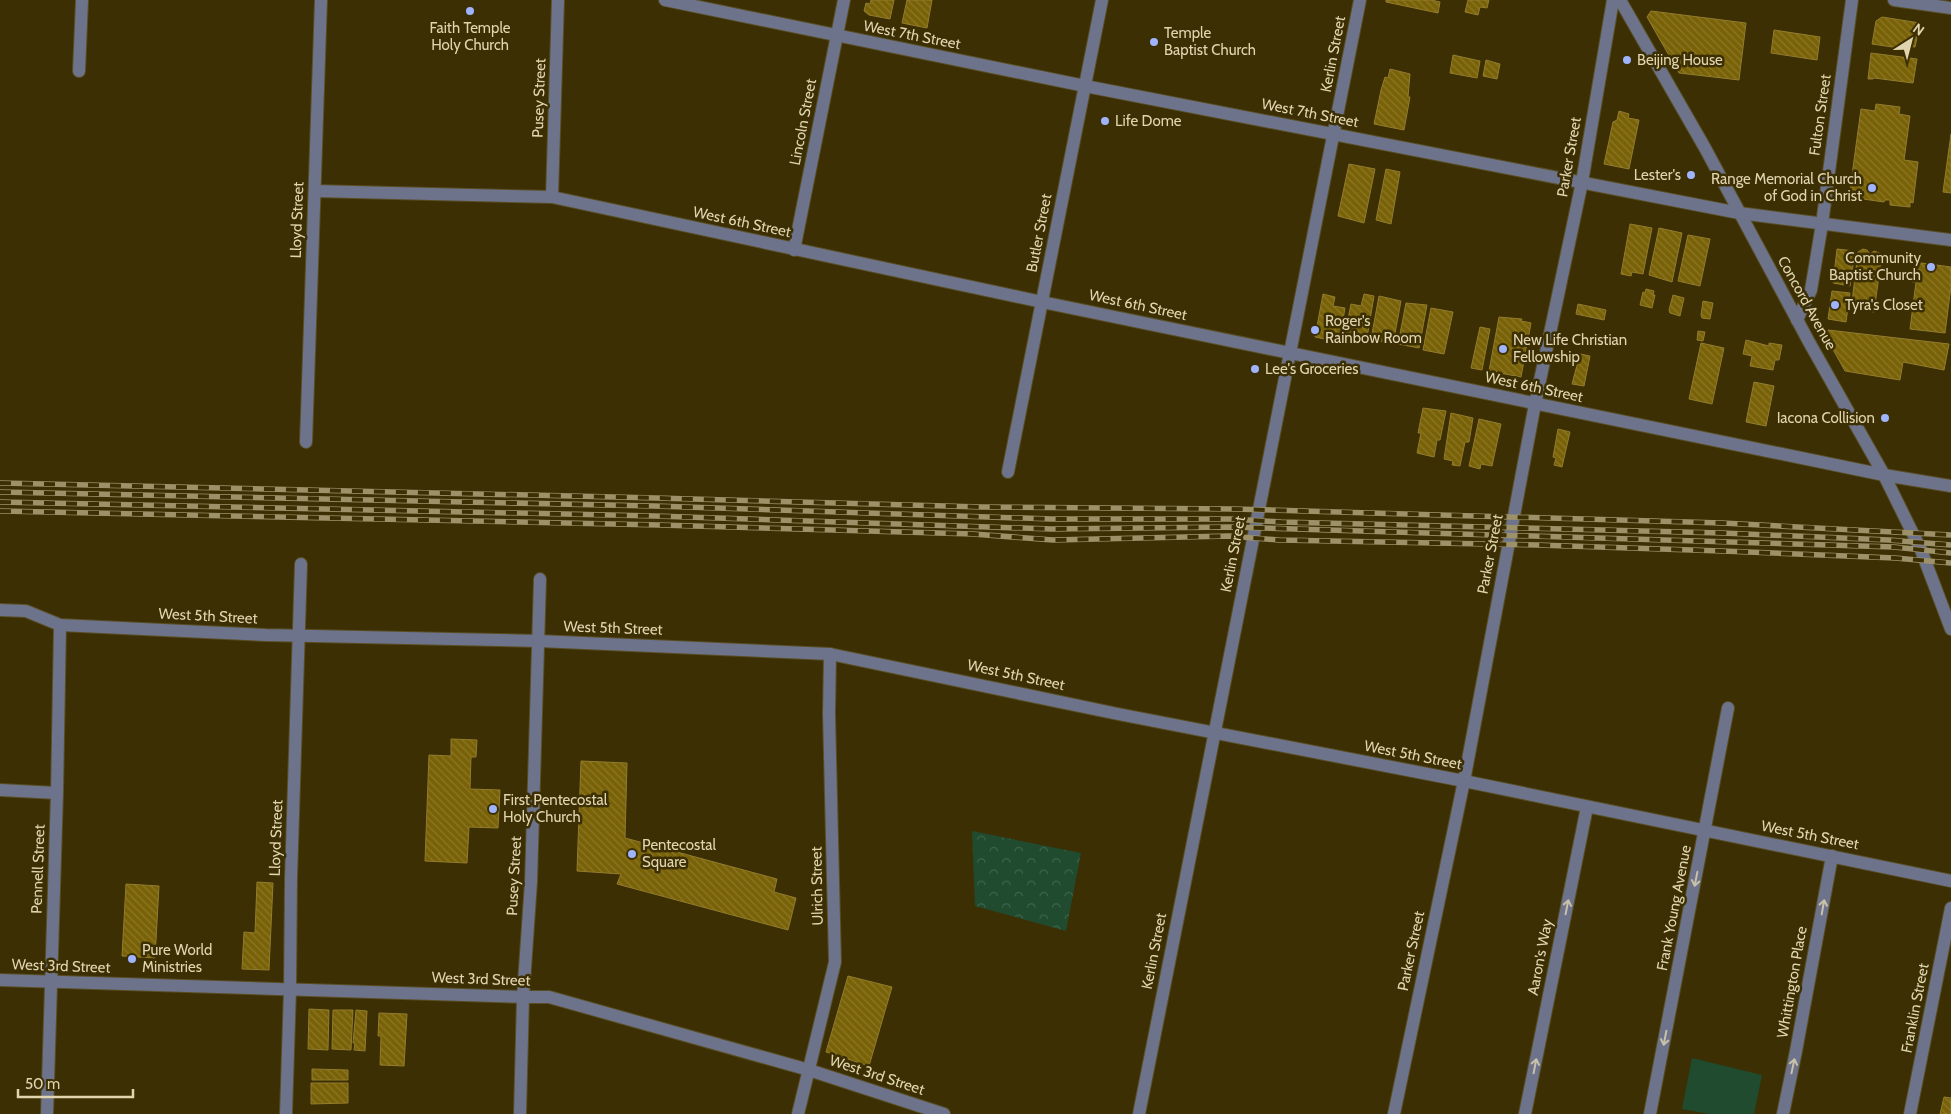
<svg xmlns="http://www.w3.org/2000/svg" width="1951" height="1114" font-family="Cabin,sans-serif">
  <defs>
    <pattern id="park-crowns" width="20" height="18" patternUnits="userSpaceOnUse" patternTransform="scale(1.25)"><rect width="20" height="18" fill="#204b2f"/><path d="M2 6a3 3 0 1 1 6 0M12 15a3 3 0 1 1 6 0" fill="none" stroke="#40644b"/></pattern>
    <pattern id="building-back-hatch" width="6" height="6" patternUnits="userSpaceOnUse" patternTransform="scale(1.25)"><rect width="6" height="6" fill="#786106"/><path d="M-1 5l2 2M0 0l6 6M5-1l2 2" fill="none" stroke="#8b7728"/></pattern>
  </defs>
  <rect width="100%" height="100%" fill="#3b2f03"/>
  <polygon fill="url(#park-crowns)" points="972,831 1081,853 1066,931 975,906"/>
  <polygon fill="#204b2f" points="1692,1058 1762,1075 1754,1114 1709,1114 1682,1109"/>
  <g fill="url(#building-back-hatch)" stroke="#937c2d">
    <polygon points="871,0 894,0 890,19 869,15 864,11 866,3 870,4"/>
    <polygon points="907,0 932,0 927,28 902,23"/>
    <polygon points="1386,0 1431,0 1440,2 1438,13 1386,2"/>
    <polygon points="1468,0 1489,0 1487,8 1480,7 1478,15 1465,12"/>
    <polygon points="1651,11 1746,23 1739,80 1679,73 1647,17"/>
    <polygon points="1882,17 1920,23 1915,47 1907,46 1906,49 1872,44 1876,21"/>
    <polygon points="1774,30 1820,37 1817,60 1771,53"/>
    <polygon points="1871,53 1917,59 1913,83 1874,78 1873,79 1868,79"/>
    <polygon points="1453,55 1480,61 1477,78 1450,73"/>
    <polygon points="1486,60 1500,64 1497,79 1483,76"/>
    <polygon points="1390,69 1410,74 1408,97 1410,97 1404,130 1374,124 1381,90 1385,77 1388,78"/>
    <polygon points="1876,104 1900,107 1899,114 1910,116 1904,160 1918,162 1913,203 1910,202 1910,207 1890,205 1890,200 1885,200 1884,202 1849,197 1861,109 1875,111"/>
    <polygon points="1619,111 1629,114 1628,118 1639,120 1629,169 1604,164 1613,122 1617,120"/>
    <polygon points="1951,134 1951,193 1943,192"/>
    <polygon points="1349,164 1375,169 1364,223 1338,216"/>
    <polygon points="1386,169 1400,172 1391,224 1376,220"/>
    <polygon points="1630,224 1652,228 1643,274 1632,272 1631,276 1621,274"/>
    <polygon points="1659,228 1682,233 1672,282 1649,275"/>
    <polygon points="1688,235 1710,239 1700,286 1678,281"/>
    <polygon points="1837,249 1855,251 1850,286 1833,283"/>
    <polygon points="1863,249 1867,250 1870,254 1874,251 1882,254 1874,312 1862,310 1863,303 1852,302 1858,252"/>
    <polygon points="1914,262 1951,267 1951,286 1945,333 1910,329 1916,282 1912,282"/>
    <polygon points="1646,289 1654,291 1653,295 1655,295 1652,308 1640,305 1643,292 1645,293"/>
    <polygon points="1832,291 1850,293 1846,322 1828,319"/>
    <polygon points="1323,294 1335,297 1333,306 1345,308 1339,342 1315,337"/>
    <polygon points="1364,294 1374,296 1367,338 1345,334 1351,304 1361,306"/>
    <polygon points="1673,295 1684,298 1680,316 1670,313 1669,310"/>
    <polygon points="1379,296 1401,301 1393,344 1371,339"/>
    <polygon points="1703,301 1713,303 1710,319 1702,318 1701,315"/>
    <polygon points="1406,303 1427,305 1419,348 1398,344"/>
    <polygon points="1578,304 1606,310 1604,320 1576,314"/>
    <polygon points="1431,308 1453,312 1444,354 1423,350"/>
    <polygon points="1499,317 1522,319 1521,321 1531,323 1521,377 1489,371"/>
    <polygon points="1480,327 1490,329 1482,370 1471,368"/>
    <polygon points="1828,330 1949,344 1944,370 1903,362 1900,380 1845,371 1826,337"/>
    <polygon points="1698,331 1705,332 1703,341 1697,340"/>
    <polygon points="1746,340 1769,346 1769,343 1782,345 1779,360 1775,360 1773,370 1750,366 1752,356 1743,354"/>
    <polygon points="1701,343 1724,348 1712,404 1689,399"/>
    <polygon points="1580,354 1590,356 1584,386 1572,384"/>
    <polygon points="1754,382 1774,386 1766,426 1746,422"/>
    <polygon points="1423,408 1446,411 1440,440 1437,440 1434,457 1417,453 1421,433 1418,433"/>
    <polygon points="1451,413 1473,418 1469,442 1465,442 1460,466 1452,465 1453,461 1444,459"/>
    <polygon points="1479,419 1501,424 1492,466 1481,464 1480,469 1469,466"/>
    <polygon points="1558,429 1570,432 1562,467 1554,465 1556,458 1553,457"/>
    <polygon points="451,739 477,740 476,757 471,757 470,789 500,790 498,828 469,827 467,863 425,861 429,755 451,756"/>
    <polygon points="581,761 627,763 625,838 777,879 774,892 796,898 788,930 617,884 621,874 577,871"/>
    <polygon points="257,882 273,883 269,970 242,969 244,932 255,933"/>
    <polygon points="126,884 159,886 155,958 122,956"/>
    <polygon points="848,976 892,987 869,1066 826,1052"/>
    <polygon points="309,1009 329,1010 328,1050 308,1049"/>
    <polygon points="333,1010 353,1010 351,1050 332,1049"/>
    <polygon points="356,1010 367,1011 365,1051 354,1050 355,1043 353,1043"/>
    <polygon points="379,1013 407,1014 404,1066 380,1065 381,1036 378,1036"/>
    <polygon points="312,1069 348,1070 348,1080 312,1080"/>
    <polygon points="311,1083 348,1083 348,1103 311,1104"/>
    <polygon points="1944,1097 1951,1098 1951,1114 1940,1114"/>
  </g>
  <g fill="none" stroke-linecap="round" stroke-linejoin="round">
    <g stroke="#594d22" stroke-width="14">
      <g id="minor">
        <polyline points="665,0 1085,86 1739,213 1951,240"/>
        <polyline points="1620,0 1705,148 1809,342 1884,475 1921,550 1951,629"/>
        <polyline points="1894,0 1951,8"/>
        <polyline points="79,71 82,0"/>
        <polyline points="315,191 552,197 1042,302 1884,475 1951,486"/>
        <polyline points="552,197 558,0"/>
        <polyline points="794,250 844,0"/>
        <polyline points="1797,320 1811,290 1822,224 1852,0"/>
        <polyline points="306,442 321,0"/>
        <polyline points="1008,472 1102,0"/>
        <polyline points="0,610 26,611 60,625 266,635 539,641 830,654 1118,714 1464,781 1951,881"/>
        <polyline points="0,790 57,793"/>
        <polyline points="0,980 523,997 549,997 809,1070 944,1114"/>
        <polyline points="47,1114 57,793 60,625"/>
        <polyline points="286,1114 290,989 291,878 301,564"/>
        <polyline points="520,1114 523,997 531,882 540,579"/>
        <polyline points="798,1114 835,962 829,714 830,654"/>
        <polyline points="1139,1114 1360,0"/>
        <polyline points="1394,1114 1464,781 1535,404 1582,182 1613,0"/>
        <polyline points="1525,1114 1587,807"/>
        <polyline points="1650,1114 1728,708"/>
        <polyline points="1783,1114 1796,1051 1832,856"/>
        <polyline points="1910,1114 1951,908"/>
      </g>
    </g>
    <use href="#minor" stroke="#6c738b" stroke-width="12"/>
    <g stroke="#9d9169" stroke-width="5.5">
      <g id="rail">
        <polyline points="0,483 656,498 982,507 1233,509 1722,523 1951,535"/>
        <polyline points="0,492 654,506 1051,519 1231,519 1281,522 1722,533 1889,540 1951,545"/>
        <polyline points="0,502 655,516 1051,529 1231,527 1894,547 1951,553"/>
        <polyline points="0,511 659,525 973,534 1053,540 1229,536 1279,540 1537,545 1722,551 1895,558 1951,563"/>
      </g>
    </g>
    <use href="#rail" stroke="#3b2f03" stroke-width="4" stroke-dasharray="11" stroke-linecap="butt"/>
  </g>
  <defs><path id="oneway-shaft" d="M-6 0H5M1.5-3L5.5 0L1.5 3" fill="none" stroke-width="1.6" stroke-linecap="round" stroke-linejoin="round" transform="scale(1.25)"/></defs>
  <g stroke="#cac1a9">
    <use href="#oneway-shaft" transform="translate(1696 879) rotate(101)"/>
    <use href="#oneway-shaft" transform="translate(1567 907) rotate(-79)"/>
    <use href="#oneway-shaft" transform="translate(1823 907) rotate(-80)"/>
    <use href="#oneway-shaft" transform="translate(1665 1038) rotate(101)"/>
    <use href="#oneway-shaft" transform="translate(1535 1066) rotate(-79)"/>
    <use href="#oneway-shaft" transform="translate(1793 1066) rotate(-78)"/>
  </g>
  <g fill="#a0b3fd" stroke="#3b2f03" stroke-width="2">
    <circle cx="470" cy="11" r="5"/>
    <circle cx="1154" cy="42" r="5"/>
    <circle cx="1627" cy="60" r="5"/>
    <circle cx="1105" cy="121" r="5"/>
    <circle cx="1691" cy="175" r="5"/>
    <circle cx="1872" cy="188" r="5"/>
    <circle cx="1931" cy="267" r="5"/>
    <circle cx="1835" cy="305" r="5"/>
    <circle cx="1315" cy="330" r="5"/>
    <circle cx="1503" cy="349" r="5"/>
    <circle cx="1255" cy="369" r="5"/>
    <circle cx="1885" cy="418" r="5"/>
    <circle cx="493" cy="809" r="5"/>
    <circle cx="632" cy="854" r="5"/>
    <circle cx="132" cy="959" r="5"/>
  </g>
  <g text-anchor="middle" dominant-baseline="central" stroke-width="5" stroke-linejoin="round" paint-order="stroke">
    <g font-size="15" fill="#e1d5b0" stroke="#3b2f03" text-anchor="start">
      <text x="470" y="28" text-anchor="middle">Faith Temple<tspan x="470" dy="17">Holy Church</tspan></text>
      <text x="1164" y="33">Temple<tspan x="1164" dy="17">Baptist Church</tspan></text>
      <text x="1637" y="60">Beijing House</text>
      <text x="1115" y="121">Life Dome</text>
      <text x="1681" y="175" text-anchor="end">Lester's</text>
      <text x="1862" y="179" text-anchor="end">Range Memorial Church<tspan x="1862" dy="17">of God in Christ</tspan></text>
      <text x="1921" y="258" text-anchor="end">Community<tspan x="1921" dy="17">Baptist Church</tspan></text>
      <text x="1845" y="305">Tyra's Closet</text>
      <text x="1325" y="321">Roger's<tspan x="1325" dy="17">Rainbow Room</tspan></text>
      <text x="1513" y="340">New Life Christian<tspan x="1513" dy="17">Fellowship</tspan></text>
      <text x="1265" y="369">Lee's Groceries</text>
      <text x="1875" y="418" text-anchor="end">Iacona Collision</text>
      <text x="503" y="800">First Pentecostal<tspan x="503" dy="17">Holy Church</tspan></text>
      <text x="642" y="845">Pentecostal<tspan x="642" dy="17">Square</tspan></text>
      <text x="142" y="950">Pure World<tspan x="142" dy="17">Ministries</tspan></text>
    </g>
    <g font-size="15" fill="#e1d5b0" stroke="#3b2f03">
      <text transform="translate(912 35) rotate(11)">West 7th Street</text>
      <text transform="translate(1333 54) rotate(-79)">Kerlin Street</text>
      <text transform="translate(539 98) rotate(-88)">Pusey Street</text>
      <text transform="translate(1310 113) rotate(11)">West 7th Street</text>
      <text transform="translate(1820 115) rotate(-82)">Fulton Street</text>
      <text transform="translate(803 122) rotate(-79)">Lincoln Street</text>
      <text transform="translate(1569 157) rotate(-80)">Parker Street</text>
      <text transform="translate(297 220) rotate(-88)">Lloyd Street</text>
      <text transform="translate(742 222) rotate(12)">West 6th Street</text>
      <text transform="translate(1039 233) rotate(-79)">Butler Street</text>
      <text transform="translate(1807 303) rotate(61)">Concord Avenue</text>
      <text transform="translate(1138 305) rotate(12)">West 6th Street</text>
      <text transform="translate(1534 387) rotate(12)">West 6th Street</text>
      <text transform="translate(1233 554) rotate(-79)">Kerlin Street</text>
      <text transform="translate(1490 554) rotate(-79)">Parker Street</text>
      <text transform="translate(208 616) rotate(3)">West 5th Street</text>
      <text transform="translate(613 628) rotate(2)">West 5th Street</text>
      <text transform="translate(1016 675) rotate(12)">West 5th Street</text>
      <text transform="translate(1413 755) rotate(11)">West 5th Street</text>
      <text transform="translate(1810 835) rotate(11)">West 5th Street</text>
      <text transform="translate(276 838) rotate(-88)">Lloyd Street</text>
      <text transform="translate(38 869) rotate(-88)">Pennell Street</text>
      <text transform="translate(514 876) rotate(-87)">Pusey Street</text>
      <text transform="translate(817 886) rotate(-91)">Ulrich Street</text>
      <text transform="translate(1674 908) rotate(-79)">Frank Young Avenue</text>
      <text transform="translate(1154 951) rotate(-79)">Kerlin Street</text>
      <text transform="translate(1411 951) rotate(-78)">Parker Street</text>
      <text transform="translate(1540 957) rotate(-79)">Aaron's Way</text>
      <text transform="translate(61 966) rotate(2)">West 3rd Street</text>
      <text transform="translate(481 979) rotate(2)">West 3rd Street</text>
      <text transform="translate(1792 982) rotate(-80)">Whittington Place</text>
      <text transform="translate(1915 1008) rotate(-79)">Franklin Street</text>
      <text transform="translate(877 1075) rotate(18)">West 3rd Street</text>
    </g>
  </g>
  <g transform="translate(1911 40) rotate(36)" stroke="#3b2f03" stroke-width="4" paint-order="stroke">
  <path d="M0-4L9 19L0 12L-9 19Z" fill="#e1d5b0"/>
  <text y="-8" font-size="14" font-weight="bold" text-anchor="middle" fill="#e1d5b0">N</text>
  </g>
  <path d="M18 1089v8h115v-8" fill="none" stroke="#e1d5b0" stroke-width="2.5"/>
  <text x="25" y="1089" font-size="15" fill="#e1d5b0" stroke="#3b2f03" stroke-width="4" paint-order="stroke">50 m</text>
</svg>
